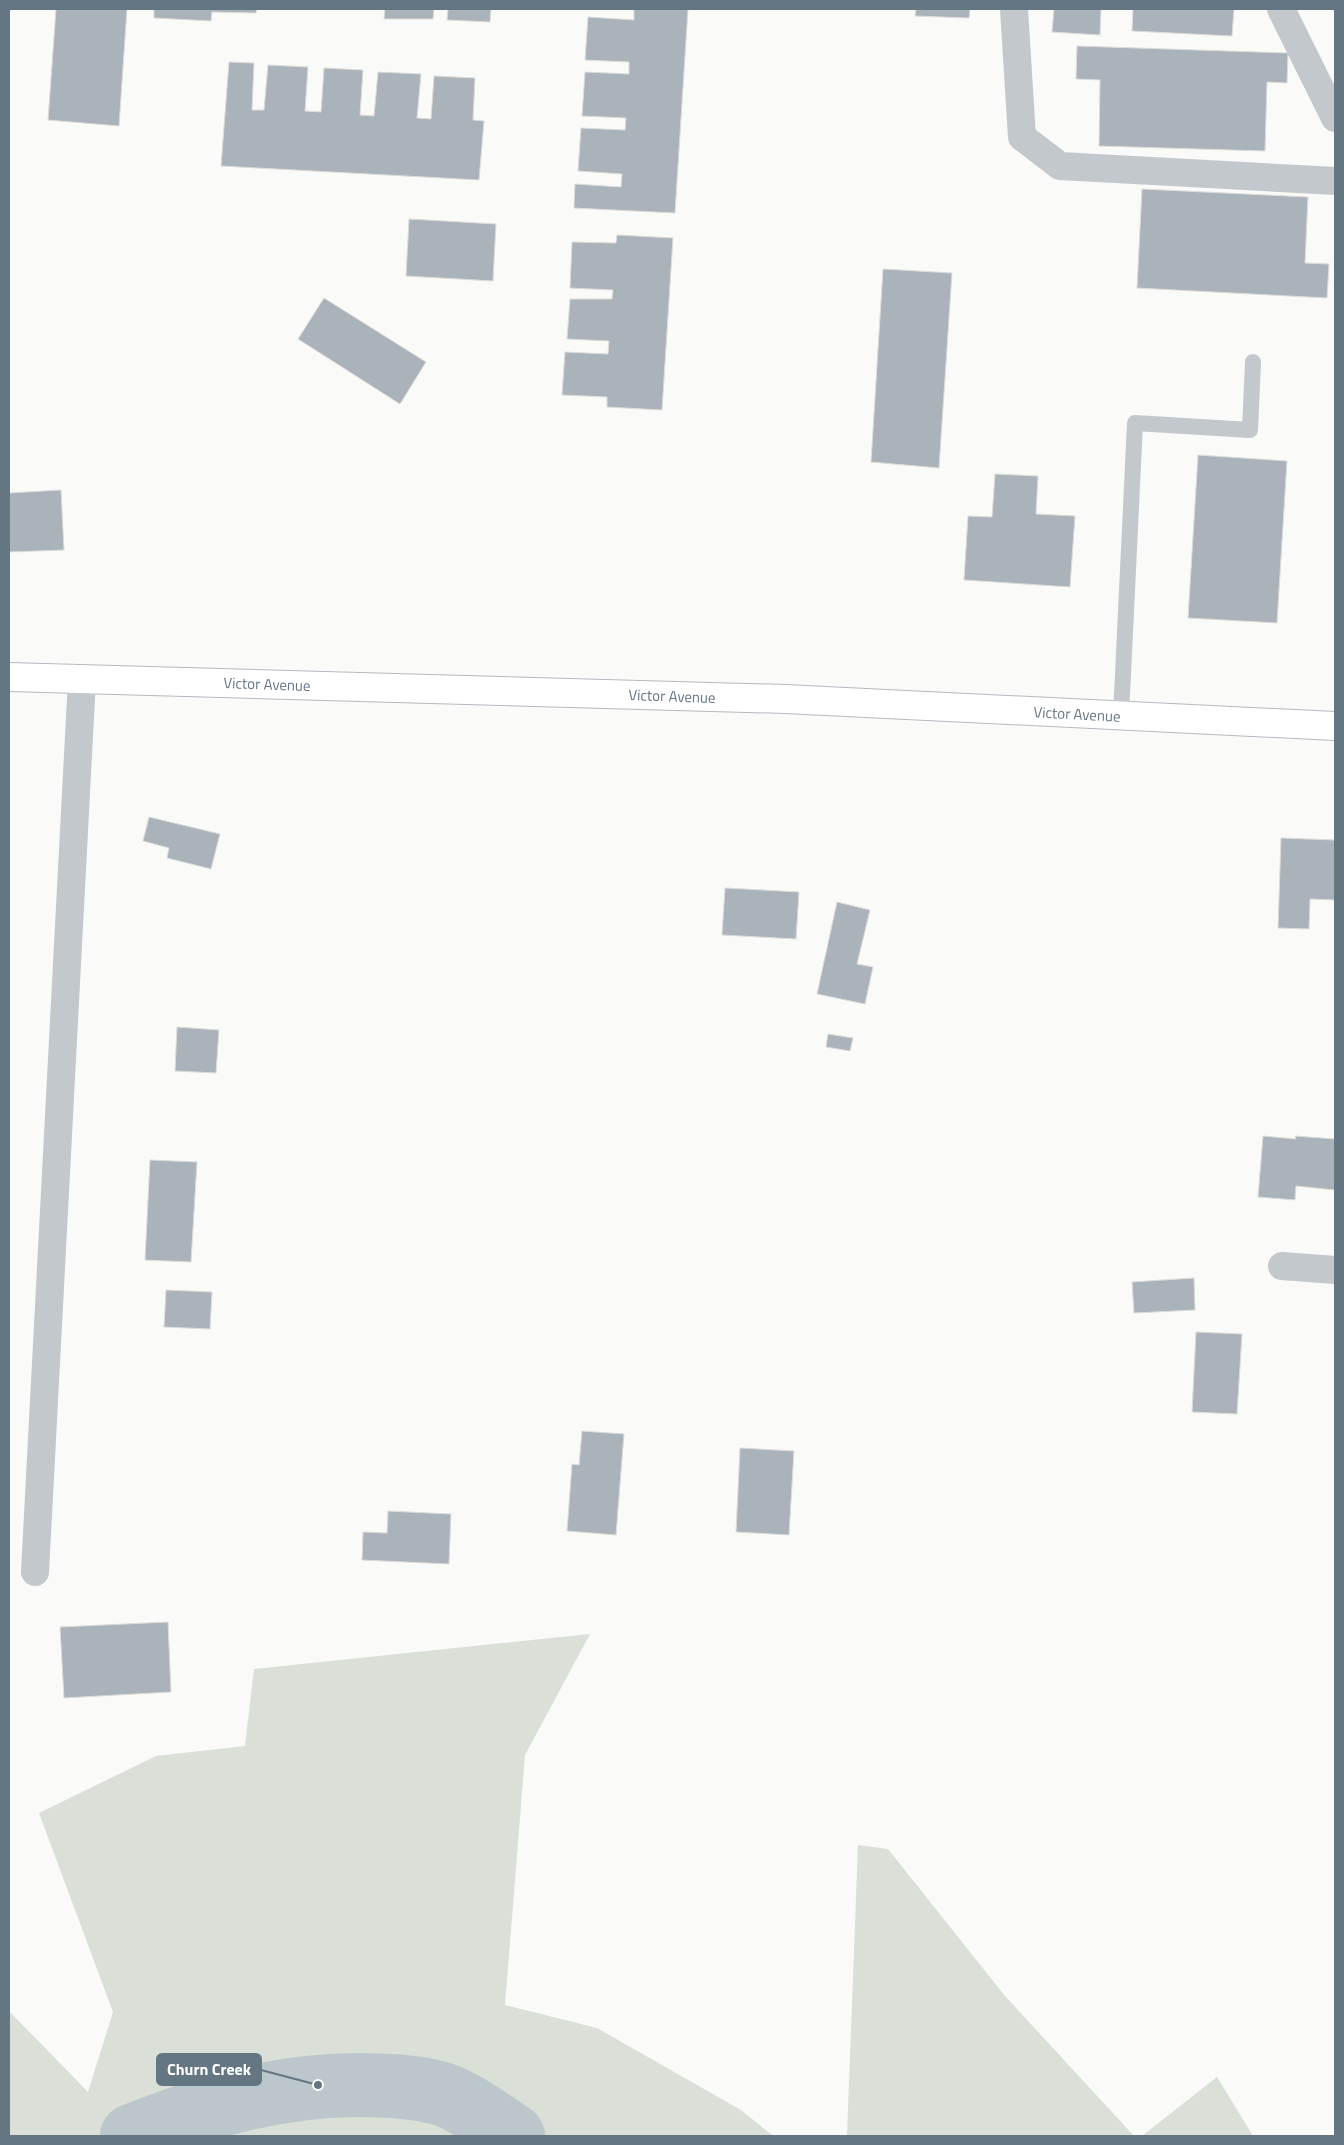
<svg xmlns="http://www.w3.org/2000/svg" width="1344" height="2145" font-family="'Titillium Web',sans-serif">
  <rect width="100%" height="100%" fill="#fafaf8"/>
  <g fill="#dadfd7">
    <polygon points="590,1634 525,1755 505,2005 597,2028 741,2110 773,2136 9,2136 9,2011 88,2092 113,2012 39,1813 156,1756 245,1746 254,1669"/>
    <polygon points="858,1845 888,1849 1005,1996 1134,2136 847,2136"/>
    <polygon points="1217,2077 1253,2136 1142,2136"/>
  </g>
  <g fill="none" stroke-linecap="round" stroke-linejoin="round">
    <path stroke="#bbc7cb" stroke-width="64" d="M 132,2136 C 207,2106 274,2086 355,2085 C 384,2085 414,2086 442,2094 C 462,2100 496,2124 513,2136"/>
  </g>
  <g fill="#aab3b9" stroke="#dcdcda">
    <polygon points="56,9 127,9 119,126 48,120"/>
    <polygon points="154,9 257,9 256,13 212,12 211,21 154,18"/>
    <polygon points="385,9 434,9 433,19 384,19"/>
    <polygon points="448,9 491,9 490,22 447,20"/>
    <polygon points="634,9 688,9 675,213 574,208 575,184 621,187 622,174 578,171 581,128 625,130 626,118 582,116 585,72 629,74 629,62 585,60 588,17 634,20"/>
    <polygon points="916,9 970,9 969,18 915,16"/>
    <polygon points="1054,9 1101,9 1100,35 1052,32"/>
    <polygon points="1133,9 1234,9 1232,36 1132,31"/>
    <polygon points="1077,46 1288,53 1287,83 1267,82 1265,151 1099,146 1100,80 1076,79"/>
    <polygon points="229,62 254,63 252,110 264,110 268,65 308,67 305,111 321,112 324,68 363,70 360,115 374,116 378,72 421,74 417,118 431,119 434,76 475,78 473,120 484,121 479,180 221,166"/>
    <polygon points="1142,189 1308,197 1305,263 1329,264 1327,298 1137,288"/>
    <polygon points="409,219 496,224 493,281 406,276"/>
    <polygon points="617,235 673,238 662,410 607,407 607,397 562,395 565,352 608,354 609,341 567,339 570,299 612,299 613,290 570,288 572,242 616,243"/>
    <polygon points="883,269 952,273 939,468 871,462"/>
    <polygon points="324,298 426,362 400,404 298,339"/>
    <polygon points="1198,455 1287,461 1277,623 1188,618"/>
    <polygon points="995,474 1038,476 1036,514 1075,516 1070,587 964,580 968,516 992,517"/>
    <polygon points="61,490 64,550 9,552 9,493"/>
    <polygon points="149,817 220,834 211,869 167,858 169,848 143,841"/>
    <polygon points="1281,838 1335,840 1335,900 1310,899 1309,929 1278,928"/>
    <polygon points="725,888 799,892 796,939 722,935"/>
    <polygon points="837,902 870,910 857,964 873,967 865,1004 817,994"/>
    <polygon points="177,1027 219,1030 216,1073 175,1071"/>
    <polygon points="828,1034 853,1038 850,1051 826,1047"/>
    <polygon points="1263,1136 1296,1139 1295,1136 1335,1139 1335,1190 1296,1186 1295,1200 1258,1197"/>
    <polygon points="150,1160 197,1162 191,1262 145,1260"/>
    <polygon points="1194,1278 1195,1310 1134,1313 1132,1282"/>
    <polygon points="166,1290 212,1292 210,1329 164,1327"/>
    <polygon points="1196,1332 1242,1334 1237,1414 1192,1412"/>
    <polygon points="582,1431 624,1434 616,1535 567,1531 572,1464 579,1465"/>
    <polygon points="740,1448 794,1451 789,1535 736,1532"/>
    <polygon points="388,1511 451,1514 449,1564 362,1560 363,1532 387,1533"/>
    <polygon points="168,1622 171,1692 64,1698 60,1627"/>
  </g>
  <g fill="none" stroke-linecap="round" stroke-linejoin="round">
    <g stroke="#b3babf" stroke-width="30">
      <polyline id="secondary" points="9,677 785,699 1335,726"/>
    </g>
    <polyline stroke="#c3c8cc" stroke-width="16" points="1121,716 1135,423 1250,430 1253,362"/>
    <g stroke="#c3c8cc" stroke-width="28">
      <polyline points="1014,9 1022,137 1060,166 1335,181"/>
      <polyline points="1281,9 1335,118"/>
      <polyline points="1282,1266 1335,1270"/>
      <polyline points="35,1572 82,679"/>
    </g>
    <use href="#secondary" stroke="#fff" stroke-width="28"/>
  </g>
  <g text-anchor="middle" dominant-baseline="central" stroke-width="5" stroke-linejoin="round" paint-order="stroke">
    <g font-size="15" fill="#657683" stroke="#fff">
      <text transform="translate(267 684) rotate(2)">Victor Avenue</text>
      <text transform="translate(672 696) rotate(2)">Victor Avenue</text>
      <text transform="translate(1077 714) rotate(3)">Victor Avenue</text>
    </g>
  </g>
  <path fill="none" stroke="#657683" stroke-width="2" d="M318 2085L261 2070"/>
  <circle fill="#657683" stroke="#fff" stroke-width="2" cx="318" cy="2085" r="5"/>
  <rect fill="#657683" stroke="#657683" stroke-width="2" x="157" y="2054" width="104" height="31" rx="5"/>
  <g font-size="16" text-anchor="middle" font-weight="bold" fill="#fff">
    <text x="209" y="2075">Churn Creek</text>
  </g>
  <rect width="1344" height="2145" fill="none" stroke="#657683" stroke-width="20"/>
</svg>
